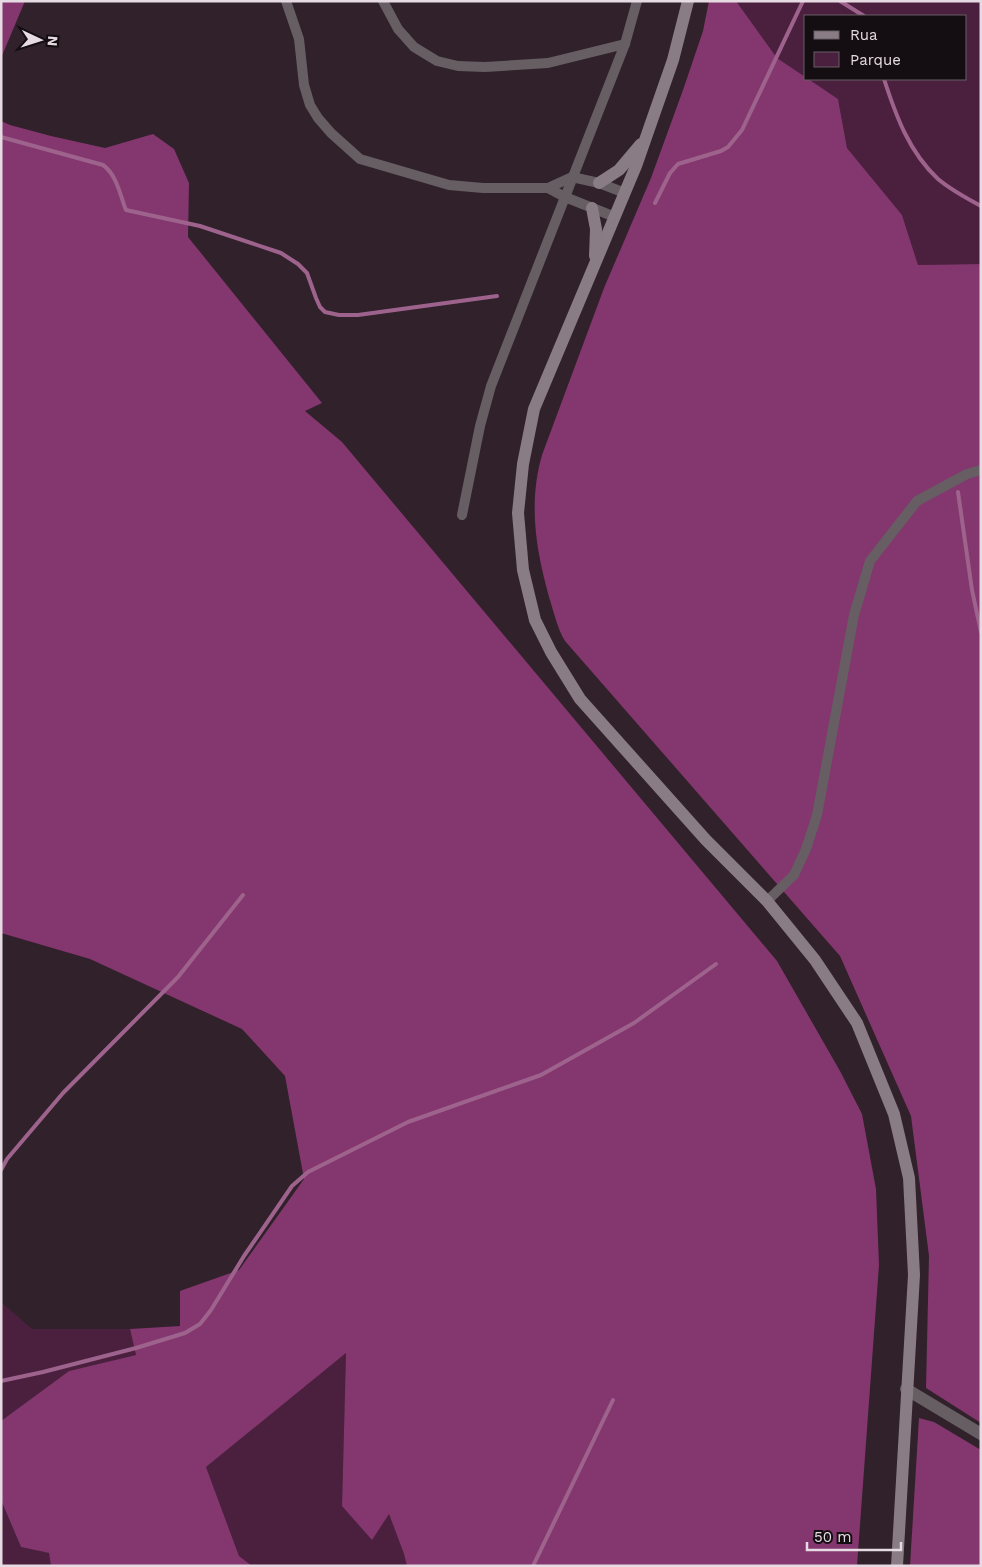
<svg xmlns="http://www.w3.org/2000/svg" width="982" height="1567" font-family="'Work Sans',sans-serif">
  <rect width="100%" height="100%" fill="#30212b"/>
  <g fill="#4b203e">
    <polygon points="736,1 981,1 981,264 918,265 902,215 847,148 838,99 807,79 966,79 966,16 806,16 806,78 777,58"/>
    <polygon points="1,1302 32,1329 130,1329 136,1355 69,1371 1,1421"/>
    <polygon points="346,1353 342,1506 389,1514 404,1554 407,1566 252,1566 239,1556 206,1467"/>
    <polygon points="1,1500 21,1547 49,1553 51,1566 1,1566"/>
  </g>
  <g fill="#84366e">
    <polygon points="1,1 25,1 1,58"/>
    <path d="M 709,1 L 736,1 L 777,58 L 838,99 L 847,148 L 902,215 L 918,265 L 981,264 L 981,1423 L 926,1388 L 929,1256 L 911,1116 L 840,956 L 565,641 C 557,628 554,612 549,597 C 536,550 528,504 542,455 L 604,288 L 651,178 L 683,90 L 703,31 Z"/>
    <polygon points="1,121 10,125 51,136 105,148 153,134 174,149 189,183 188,237 322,403 305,411 342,442 777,961 840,1071 862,1114 876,1189 879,1265 857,1566 407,1566 404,1554 389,1514 372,1540 342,1506 346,1353 206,1467 239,1556 252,1566 51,1566 49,1553 21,1547 1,1500 1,1421 69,1371 136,1355 130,1329 180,1326 180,1291 239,1270 304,1179 285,1076 242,1029 90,959 1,933"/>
    <polygon points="919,1418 934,1422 981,1450 981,1566 910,1566"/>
  </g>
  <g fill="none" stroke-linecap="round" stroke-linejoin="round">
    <g stroke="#9e638d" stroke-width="4">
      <polyline points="840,1 864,16"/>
      <path d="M 884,79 C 896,116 909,152 938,179 C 951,190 966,198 981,206"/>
      <path d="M 1,137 L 103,165 C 117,175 120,195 126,210 L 200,226 L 281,253 L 298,264 L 307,273 L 316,298 L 320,307 L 325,312 L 339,315 L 358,315 L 497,296"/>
      <polyline points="655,203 670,173 678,164 721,151 728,147 742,130 803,1"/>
      <polyline points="958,492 972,590 981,632"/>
      <polyline points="1,1170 7,1159 63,1093 178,977 243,895"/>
      <polyline points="1,1381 43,1372 136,1348 185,1333 200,1324 211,1310 244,1256 292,1186 308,1172 408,1122 541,1075 634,1023 716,964"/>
      <polyline points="533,1566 613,1400"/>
    </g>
    <g stroke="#665e63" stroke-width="10">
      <polyline points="286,1 299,39 304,85 310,105 318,118 331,133 360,159 449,185 483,188 548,188 572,177 599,183 625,193"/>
      <polyline points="383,1 398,29 414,47 437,61 458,66 485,67 548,63 625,44"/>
      <polyline points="548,188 565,197 615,217"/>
      <polyline points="462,515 480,426 491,386 625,44 637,1"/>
      <polyline points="767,901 794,875 806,849 817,815 854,615 870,561 917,501 967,474 981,470"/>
    </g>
    <polyline stroke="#665e63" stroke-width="12" points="906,1389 981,1434"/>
    <g stroke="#897c84" stroke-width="12">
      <polyline points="688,1 673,60 636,166 534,409 523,464 518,513 523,570 535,620 551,652 580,699 706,840 767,901 815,960 857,1023 894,1114 909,1178 914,1275 897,1566"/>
      <polyline points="599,183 619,170 641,144"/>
      <polyline points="592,208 596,229 595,256"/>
    </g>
  </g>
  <rect width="982" height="1567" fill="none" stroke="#e6dbe2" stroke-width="5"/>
  <rect x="804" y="15" width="162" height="65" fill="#140d11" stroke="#685f65"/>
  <rect x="814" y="31" width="25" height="8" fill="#897c84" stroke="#685f65"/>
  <text x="850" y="40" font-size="15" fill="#e6dbe2">Rua</text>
  <rect x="814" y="52" width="25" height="15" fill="#4b203e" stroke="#685f65"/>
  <text x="850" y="65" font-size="15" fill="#e6dbe2">Parque</text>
  <g transform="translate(40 40) rotate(94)" stroke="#140d11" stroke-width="4" paint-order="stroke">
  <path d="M0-4L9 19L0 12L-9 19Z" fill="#e6dbe2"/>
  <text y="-8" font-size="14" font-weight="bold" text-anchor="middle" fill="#e6dbe2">N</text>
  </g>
  <path d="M807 1542v8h94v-8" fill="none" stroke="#e6dbe2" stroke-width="2.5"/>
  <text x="814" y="1542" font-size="15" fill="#e6dbe2" stroke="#140d11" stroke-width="4" paint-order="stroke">50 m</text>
</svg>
